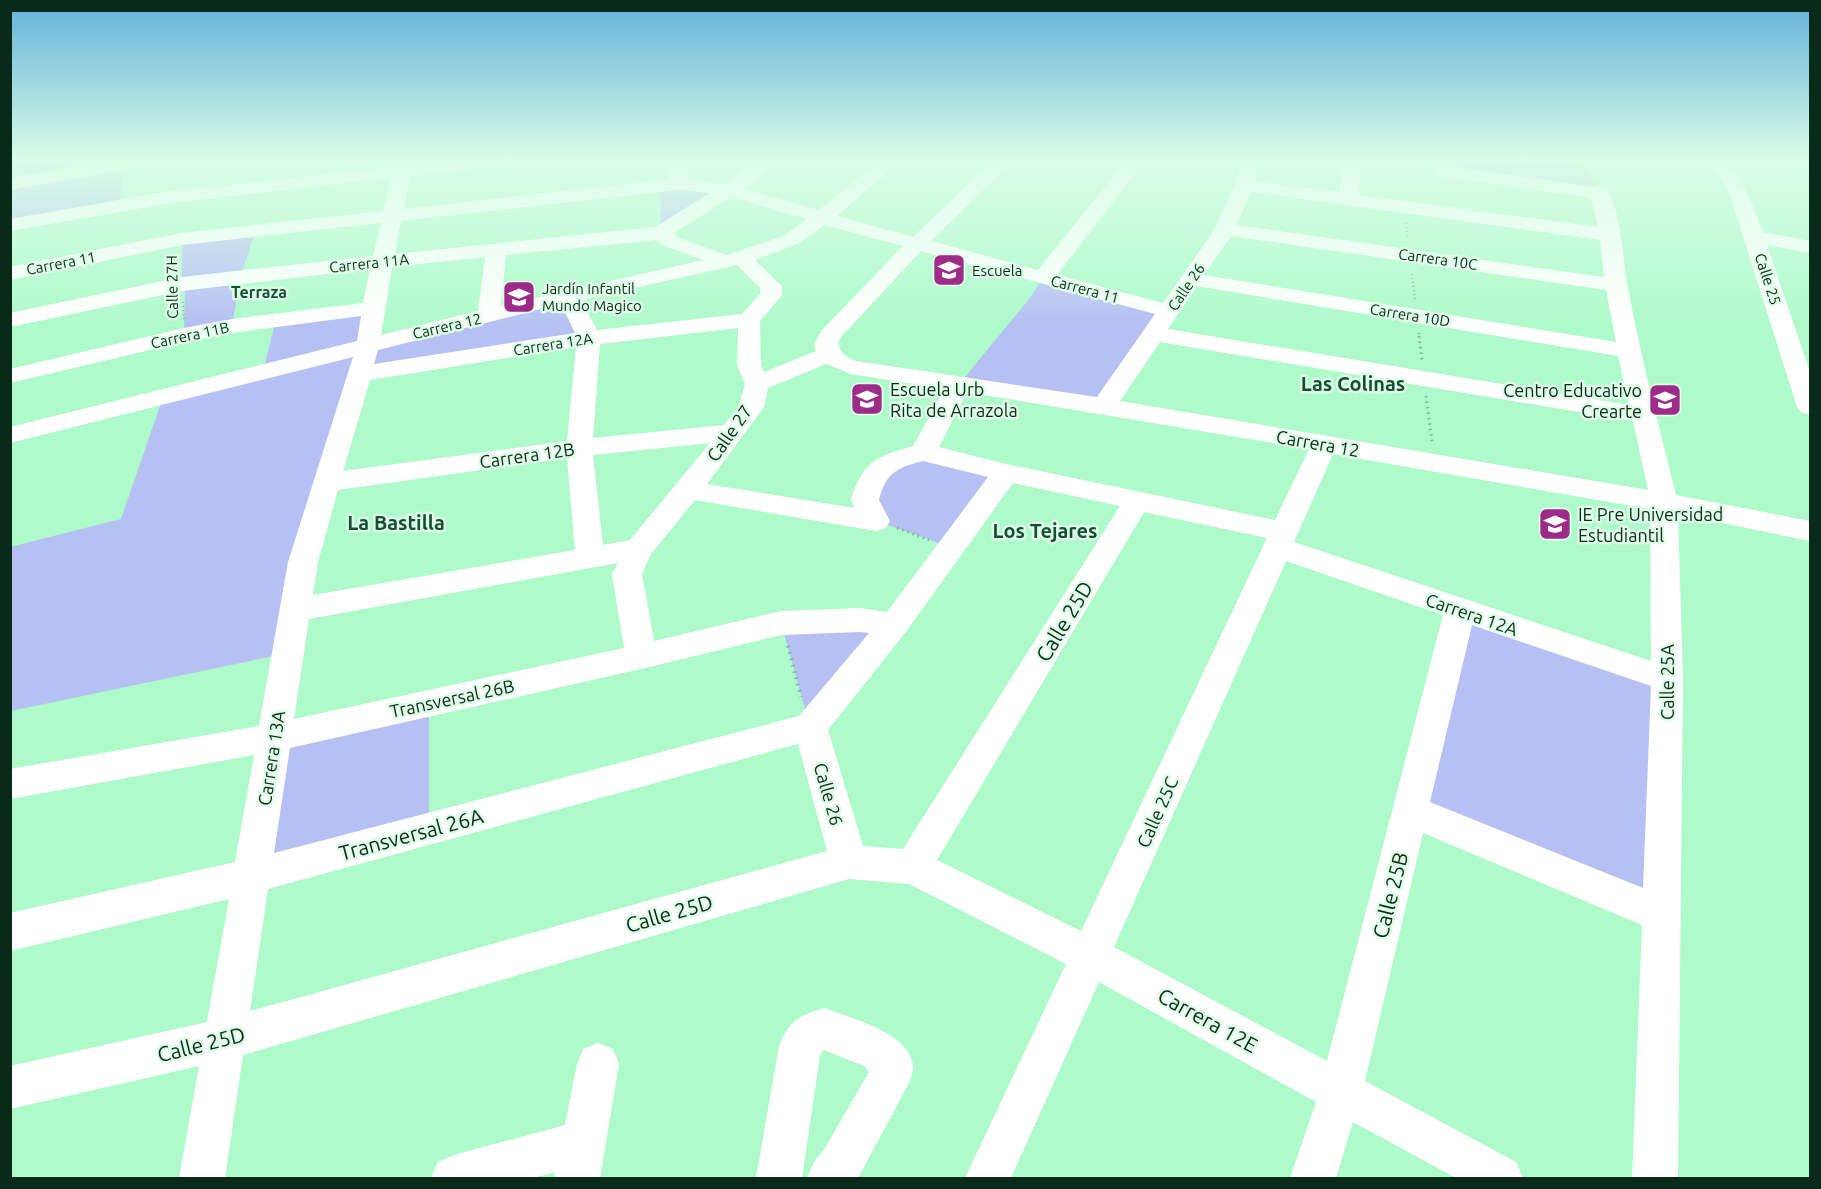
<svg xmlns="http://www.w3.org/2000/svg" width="1821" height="1189" font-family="Ubuntu,sans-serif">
  <rect width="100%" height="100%" fill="#aefacb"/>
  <g fill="#b6c0f3">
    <polygon points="11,159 122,159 120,204 11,225"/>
    <polygon points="1441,159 1579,159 1600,193 1443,171"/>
    <polygon points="658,185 724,191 660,233 661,206"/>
    <polygon points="256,229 241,276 232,326 184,335 185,286 182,284 182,239"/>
    <polygon points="1040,282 1169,311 1104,406 960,383 1030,298"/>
    <polygon points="568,296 589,338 359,374 288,653 11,711 10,547 121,519 163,397 263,371 276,320 373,308 368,344"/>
    <polygon points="923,452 1006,473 950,547 876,521 871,478"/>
    <polygon points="1460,610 1667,679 1663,915 1411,811"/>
    <polygon points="781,623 894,625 810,727"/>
    <polygon points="429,703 429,829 252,876 275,737"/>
  </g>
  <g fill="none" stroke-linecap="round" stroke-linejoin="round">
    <g stroke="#7ab993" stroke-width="2" stroke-dasharray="1 3" stroke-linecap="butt">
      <polyline points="1579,159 1588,174"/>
      <polyline points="1406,223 1408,239"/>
      <polyline points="1412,274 1415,299"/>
      <polyline points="183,302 184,319"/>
      <polyline points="1419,333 1419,337"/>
    </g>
    <g stroke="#7ab993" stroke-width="3" stroke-dasharray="1.5 4" stroke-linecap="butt">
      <polyline points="1419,336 1422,361"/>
      <polyline points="1426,396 1432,442"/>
      <polyline points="897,528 929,540"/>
    </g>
    <polyline stroke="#7ab993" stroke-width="4" stroke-dasharray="1.5 5" stroke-linecap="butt" points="788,646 801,697"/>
    <g fill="#fff" fill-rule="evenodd">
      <polygon points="117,159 159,159 157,163 150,165 10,190 10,178"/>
      <path d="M 395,159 L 413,159 L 412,165 L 460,159 L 522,159 L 520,163 L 513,165 L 410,176 L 404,209 L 669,179 L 668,159 L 686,159 L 688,179 L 725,184 L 760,159 L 782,159 L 744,189 L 819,210 L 881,159 L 902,159 L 837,216 L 913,237 L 995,159 L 1015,159 L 931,241 L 1038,270 L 1127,159 L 1146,159 L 1057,275 L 1163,303 L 1215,229 L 1234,185 L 1242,159 L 1260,159 L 1255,181 L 1340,192 L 1342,159 L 1360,159 L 1359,195 L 1598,227 L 1591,198 L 1443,177 L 1436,175 L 1434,171 L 1436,167 L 1443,165 L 1607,189 C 1621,209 1623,263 1628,288 C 1641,358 1659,426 1676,495 L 1810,521 L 1810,541 L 1678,514 L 1683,679 L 1678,1178 L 1632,1178 L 1642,925 L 1423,833 L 1365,1081 L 1516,1162 L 1523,1178 L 1456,1178 L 1353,1122 L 1336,1178 L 1290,1178 L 1316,1102 L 1099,982 L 1011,1178 L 965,1178 L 1066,964 L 909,884 L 849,879 L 243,1055 L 225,1178 L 179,1178 L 199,1066 L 10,1109 L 10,1066 L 207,1022 L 229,899 L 10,951 L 10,913 L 235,862 L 254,755 L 10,799 L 10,769 L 259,726 L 288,562 L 353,357 L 10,443 L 10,427 L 357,341 L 361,316 L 232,333 L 184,342 L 10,383 L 10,369 L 184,328 L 232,319 L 363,303 L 370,269 L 182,291 L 10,327 L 10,313 L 182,277 L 373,256 L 381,223 L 182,245 L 10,280 L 10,267 L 182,233 L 383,211 L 391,178 L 171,203 L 10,231 L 10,219 L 171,191 L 393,167 ZM 679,190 L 710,193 L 655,227 L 395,254 L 401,221 ZM 1251,192 L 1600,240 L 1604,277 L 1237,225 ZM 731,197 L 807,219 L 783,236 L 727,255 L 679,238 L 674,233 ZM 825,225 L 903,246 L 822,330 L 814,344 L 816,351 L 764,372 L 761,365 L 760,321 L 782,295 L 782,286 L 755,260 L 797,244 ZM 1231,236 L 1606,290 L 1616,342 L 1204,275 ZM 656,240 L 665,246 L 703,260 L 501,306 L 506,255 ZM 921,251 L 1155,314 L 1097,397 L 856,361 C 846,357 841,354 838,344 L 841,337 ZM 485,257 L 478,311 L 381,335 L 392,267 ZM 737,265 L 760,288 L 760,294 L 742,314 L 597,330 L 581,300 ZM 1197,286 L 1618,356 L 1629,405 L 1168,329 ZM 561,304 L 575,333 L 374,364 L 378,350 ZM 738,328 L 737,365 L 745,384 L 739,406 L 724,425 L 593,438 L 600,344 ZM 1160,342 L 1633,421 L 1648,490 L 1120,401 ZM 576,347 L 567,441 L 343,471 L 370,380 ZM 826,364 L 851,374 L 945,389 L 913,446 C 876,457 862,461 851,500 L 855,508 L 707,484 L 764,407 L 768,388 ZM 967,392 L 1309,449 L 1275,520 L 1006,464 L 939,447 ZM 710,443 L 630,540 L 603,545 L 593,455 ZM 1333,454 L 1650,509 L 1651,661 L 1294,542 ZM 567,458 L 575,550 L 313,595 L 318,562 L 338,490 ZM 923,461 L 988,477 L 887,612 L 860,608 L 781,611 L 654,641 L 642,574 L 651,554 L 695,500 L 876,531 L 886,528 L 890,521 L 879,500 C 886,472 897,468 923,461 ZM 1013,483 L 1120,506 L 903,849 L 863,846 L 828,730 L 905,633 ZM 1144,512 L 1267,538 L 1081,931 L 937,860 ZM 1286,561 L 1443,615 L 1327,1061 L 1114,947 ZM 618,563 L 612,574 L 624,648 L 294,719 L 309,619 ZM 1472,625 L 1651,686 L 1643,888 L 1430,802 ZM 860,632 L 869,633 L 799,716 L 274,853 L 290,748 L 641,669 L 781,635 ZM 798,744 L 827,851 L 250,1011 L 268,889 Z"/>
      <path d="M 1703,159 L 1723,159 C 1744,180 1753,205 1763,232 L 1810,241 L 1810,253 L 1767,245 L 1810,372 L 1810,415 L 1801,412 L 1797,407 L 1730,195 L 1719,176 Z"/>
      <polygon points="1787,159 1810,159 1810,171 1789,163"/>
      <path d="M 824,1008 C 850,1018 912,1033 913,1067 C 913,1071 911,1077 910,1081 L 858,1178 L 807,1178 L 814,1162 L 825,1148 L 869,1072 L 864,1066 L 824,1050 L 820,1055 L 802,1178 L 756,1178 L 779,1046 C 789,1021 798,1016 824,1008 Z"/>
      <polygon points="598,1043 613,1049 619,1064 600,1178 554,1178 555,1172 533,1178 431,1178 438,1162 454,1155 565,1125 577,1064 583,1049"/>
    </g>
  </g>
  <linearGradient id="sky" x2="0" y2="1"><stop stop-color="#62b1db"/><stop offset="0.49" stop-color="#dbfde8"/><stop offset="1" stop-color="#dbfde8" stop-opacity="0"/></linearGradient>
  <rect width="1821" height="326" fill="url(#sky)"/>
  <defs>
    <g id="school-square" transform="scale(1.725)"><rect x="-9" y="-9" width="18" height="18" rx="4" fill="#9d2b88" stroke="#dffce8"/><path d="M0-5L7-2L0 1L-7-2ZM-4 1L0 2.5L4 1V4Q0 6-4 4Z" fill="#fff"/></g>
    <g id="university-square" transform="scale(1.725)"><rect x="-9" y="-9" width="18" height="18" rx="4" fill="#9d2b88" stroke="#dffce8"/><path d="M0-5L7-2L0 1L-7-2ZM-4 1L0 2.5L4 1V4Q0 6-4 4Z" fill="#fff"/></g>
  </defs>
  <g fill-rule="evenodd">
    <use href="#school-square" x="949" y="270"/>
    <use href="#school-square" x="519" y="297"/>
    <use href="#school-square" x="867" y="399"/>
    <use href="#school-square" x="1665" y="400"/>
    <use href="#university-square" x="1555" y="524"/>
  </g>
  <g text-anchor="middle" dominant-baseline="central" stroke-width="5" stroke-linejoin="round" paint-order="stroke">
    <g font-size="15" fill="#0a2a19" stroke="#dffce8">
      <text transform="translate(1438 259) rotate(8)">Carrera 10C</text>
      <text transform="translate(61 263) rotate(-11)">Carrera 11</text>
      <text transform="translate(369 263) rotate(-6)">Carrera 11A</text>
      <text transform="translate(1768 279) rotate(72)">Calle 25</text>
      <text transform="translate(172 287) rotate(-91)">Calle 27H</text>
      <text transform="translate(1186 287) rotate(-56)">Calle 26</text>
      <text transform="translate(1085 289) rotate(15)">Carrera 11</text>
      <text transform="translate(1410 315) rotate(9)">Carrera 10D</text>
      <text transform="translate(447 326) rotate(-13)">Carrera 12</text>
      <text transform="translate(190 335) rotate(-12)">Carrera 11B</text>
      <text transform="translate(553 344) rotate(-9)">Carrera 12A</text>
    </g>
    <g font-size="15" fill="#0a2a19" stroke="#dffce8" text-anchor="start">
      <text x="972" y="270">Escuela</text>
      <text x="542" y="288">Jardín Infantil<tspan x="542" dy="17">Mundo Magico</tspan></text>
    </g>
    <g font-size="16" font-weight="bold" fill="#144f30" stroke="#dffce8">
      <text x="259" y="292">Terraza</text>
    </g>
    <g font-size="18" fill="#0a2a19" stroke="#dffce8" text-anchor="start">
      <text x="890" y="389">Escuela Urb<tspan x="890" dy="21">Rita de Arrazola</tspan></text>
      <text x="1642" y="390" text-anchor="end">Centro Educativo<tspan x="1642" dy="21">Crearte</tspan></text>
      <text x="1578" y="514">IE Pre Universidad<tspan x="1578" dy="21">Estudiantil</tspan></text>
    </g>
    <g font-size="18" fill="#0a2a19" stroke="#dffce8">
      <text transform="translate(729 433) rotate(-55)">Calle 27</text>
      <text transform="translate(1318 443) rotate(10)">Carrera 12</text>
      <text transform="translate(527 455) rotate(-8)">Carrera 12B</text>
      <text transform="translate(1472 614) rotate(19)">Carrera 12A</text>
      <text transform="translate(1667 682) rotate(-90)">Calle 25A</text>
      <text transform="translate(452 698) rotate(-12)">Transversal 26B</text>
      <text transform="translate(271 758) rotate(-81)">Carrera 13A</text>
      <text transform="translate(829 794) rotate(74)">Calle 26</text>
      <text transform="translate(1157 812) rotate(-66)">Calle 25C</text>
    </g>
    <g font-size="20" font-weight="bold" fill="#144f30" stroke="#dffce8">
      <text x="1353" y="383">Las Colinas</text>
      <text x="396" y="522">La Bastilla</text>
      <text x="1045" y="530">Los Tejares</text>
    </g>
    <g font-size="21" fill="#0a2a19" stroke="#dffce8">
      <text transform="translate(1064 621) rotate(-59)">Calle 25D</text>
      <text transform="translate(411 834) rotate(-15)">Transversal 26A</text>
      <text transform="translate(1390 895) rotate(-76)">Calle 25B</text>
      <text transform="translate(669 913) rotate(-16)">Calle 25D</text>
      <text transform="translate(1208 1020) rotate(29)">Carrera 12E</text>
      <text transform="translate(201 1044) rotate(-14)">Calle 25D</text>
    </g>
  </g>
  <rect width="1821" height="1189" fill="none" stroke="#0a2a19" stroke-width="24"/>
</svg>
